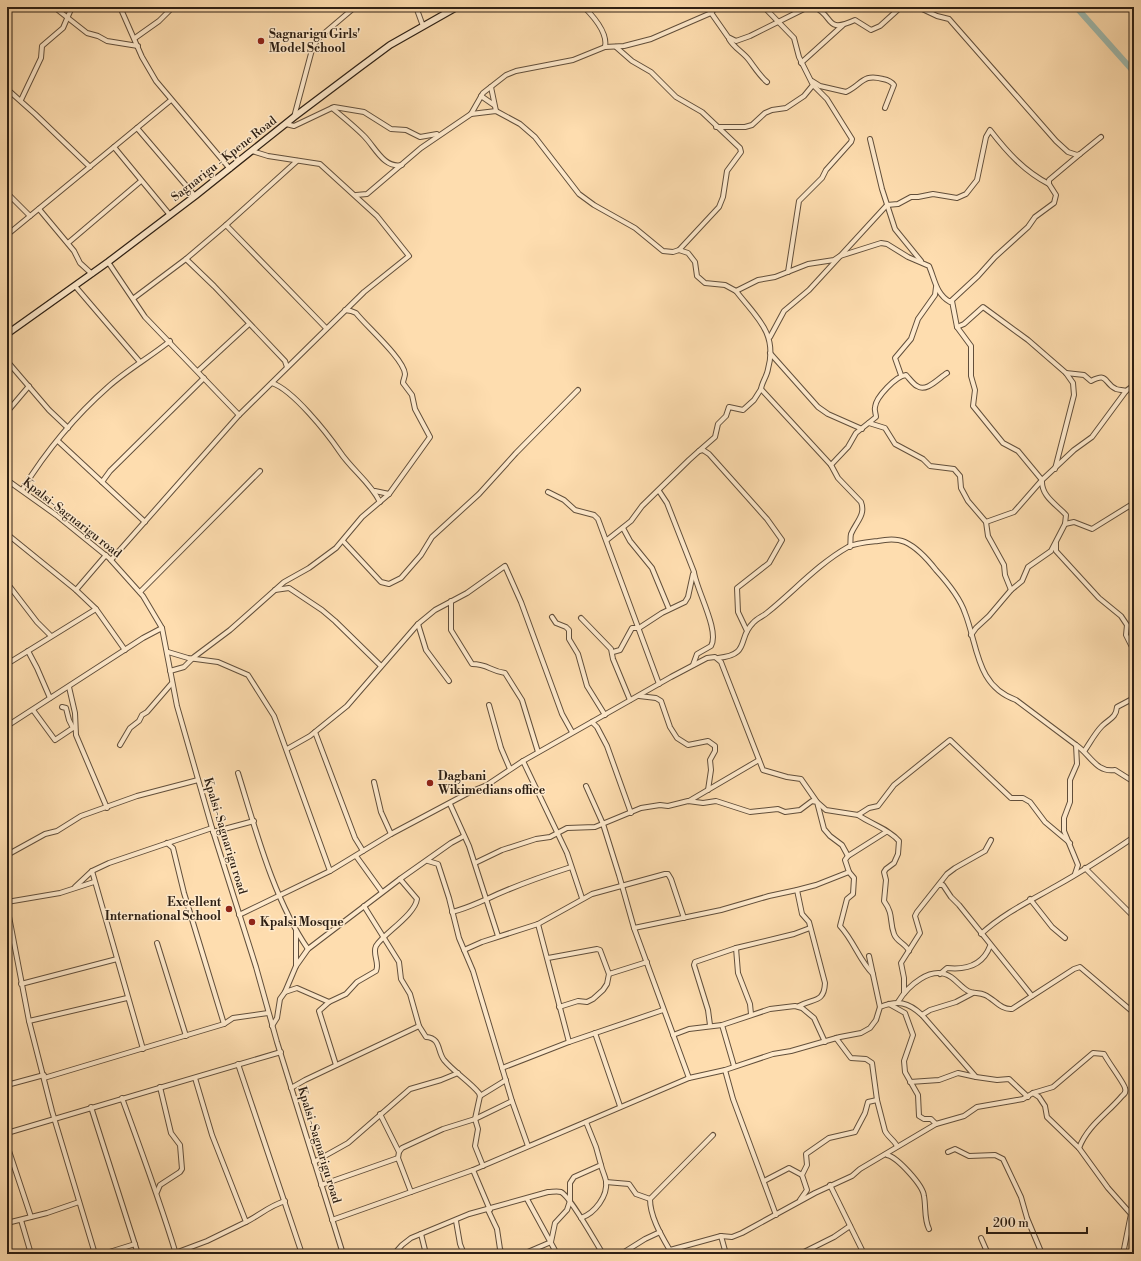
<svg xmlns="http://www.w3.org/2000/svg" width="1141" height="1261" font-family="'Libre Bodoni',serif">
  <rect width="100%" height="100%" fill="#feddaf"/>
  <filter id="stains"><feTurbulence type="fractalNoise" baseFrequency=".005" numOctaves="4"/><feColorMatrix values="0 0 0 0 .2 0 0 0 0 .09 0 0 0 0 .02 0 0 0 .5 -.17"/></filter>
  <radialGradient id="worn" r=".72"><stop offset=".6" stop-color="#630" stop-opacity="0"/><stop offset="1" stop-color="#630" stop-opacity=".3"/></radialGradient>
  <g fill="none" stroke-linecap="round" stroke-linejoin="round">
    <polyline stroke="#a0bbb0" stroke-width="6" points="1076,7 1134,72"/>
    <g stroke="#624f3b" stroke-width="6">
      <g id="street">
        <polyline points="54,7 87,33 98,36 107,41 138,46"/>
        <polyline points="120,7 142,57 156,81 230,169"/>
        <polyline points="416,7 423,26"/>
        <path d="M 584,7 C 593,16 608,33 605,47"/>
        <polyline points="707,7 728,37 736,41 750,36 808,7"/>
        <path d="M 814,7 C 835,16 824,34 855,20 L 871,30 L 880,26 L 901,7"/>
        <polyline points="918,7 937,16 949,19 1056,141 1068,152 1077,155 1080,154 1101,137"/>
        <polyline points="135,38 159,21 173,7"/>
        <path d="M 729,39 C 734,48 743,52 749,60 C 755,68 759,75 767,82"/>
        <polyline points="616,47 632,61 651,72 676,97 702,112 740,148 741,152 727,171 723,197 719,207 679,250"/>
        <polyline points="801,63 843,25"/>
        <path d="M 812,81 L 820,86 L 846,92 C 862,85 862,73 883,79 C 888,80 891,81 894,85 L 885,108"/>
        <polyline points="491,87 496,111"/>
        <polyline points="7,89 35,114 90,167"/>
        <polyline points="481,96 494,105"/>
        <polyline points="21,100 41,58 42,46 63,28 72,7"/>
        <path d="M 332,108 C 343,117 354,126 364,136 C 375,147 384,169 402,165"/>
        <path d="M 471,114 L 496,111 L 520,124 L 535,137 L 579,194 L 594,205 L 635,228 L 663,251 L 673,252 L 679,250 L 688,253 L 695,262 L 697,276 L 705,283 L 725,285 L 736,291 L 758,280 L 775,277 L 808,264 L 834,260 L 840,256 L 881,243 L 887,244 L 908,257 L 929,266 C 935,280 936,294 950,302 L 978,276 L 995,257 L 1028,227 L 1035,217 L 1054,203 L 1056,195 L 1049,184 L 1049,180 L 1080,154"/>
        <polyline points="294,117 313,46 321,36 355,7"/>
        <polyline points="286,124 294,126 334,107 364,112 391,129 406,130 420,137 437,134"/>
        <polyline points="716,127 745,127 752,125 765,113 772,110 786,108 804,96 813,85 799,57 794,38 764,7"/>
        <polyline points="137,128 195,196"/>
        <polyline points="870,139 882,189 895,229 921,261"/>
        <polyline points="114,147 170,215"/>
        <polyline points="7,193 30,216"/>
        <polyline points="356,195 367,194 421,148 471,114 483,93 506,75 516,71 573,60 605,47 624,46 651,39 711,13 716,7"/>
        <polyline points="39,209 74,251 80,263 92,274"/>
        <polyline points="226,225 326,328"/>
        <polyline points="7,235 171,100"/>
        <polyline points="68,243 141,181"/>
        <polyline points="186,259 214,286 285,361 287,367"/>
        <polyline points="108,262 145,317 239,415"/>
        <polyline points="788,272 799,201 822,178 826,170 851,142 852,139 827,99 813,85"/>
        <polyline points="75,286 140,362"/>
        <path d="M 736,291 C 756,317 778,333 768,369 C 767,376 762,382 761,389 L 831,465 L 838,478 L 861,502 C 866,515 856,522 851,534 C 850,538 851,542 850,547"/>
        <polyline points="134,298 186,259 226,225 297,161"/>
        <polyline points="952,301 957,327 971,346 971,376 975,390 973,406 1003,443 1018,451 1042,480 1014,512 986,522"/>
        <polyline points="7,325 11,331"/>
        <polyline points="957,327 964,324 983,307 1028,340 1066,373 1073,383 1074,395 1055,469"/>
        <path d="M 770,337 L 784,311 L 809,290 L 887,205 L 898,204 L 911,197 L 918,197 L 933,194 L 957,198 L 966,194 L 977,180 L 986,137 L 990,130 C 1007,152 1024,171 1049,184"/>
        <polyline points="770,353 818,407 828,414 862,429"/>
        <polyline points="7,361 49,410 68,428"/>
        <polyline points="198,371 249,324"/>
        <path d="M 1066,373 L 1084,375 L 1091,381 C 1109,372 1103,383 1116,389 C 1119,390 1123,390 1126,391"/>
        <polyline points="901,375 895,358 911,339 918,319 935,295 936,287"/>
        <path d="M 272,383 C 293,390 327,433 340,452 C 352,470 370,482 380,502"/>
        <polyline points="7,412 29,386"/>
        <polyline points="869,423 885,428 895,444 923,459 930,466 954,469 960,476 961,488 968,501 986,522 988,536 1004,565 1005,575 1011,590"/>
        <polyline points="58,441 145,522"/>
        <polyline points="699,451 715,437 718,424 726,416 729,407 743,410 754,400 761,389"/>
        <path d="M 831,465 L 848,447 L 856,433 L 876,417 C 876,414 874,410 875,407 C 876,397 896,376 906,375 C 909,378 913,384 917,386 C 926,393 939,378 947,373"/>
        <polyline points="7,480 56,515 109,558 143,596 162,628 177,706 212,828 256,967 277,1042 343,1254"/>
        <polyline points="102,482 110,471 204,378"/>
        <path d="M 22,490 C 45,453 75,416 108,387 C 127,370 150,357 170,341"/>
        <polyline points="375,491 389,494"/>
        <path d="M 659,491 L 667,503 L 694,572 C 696,589 720,631 711,646 L 697,654 L 693,665"/>
        <polyline points="548,492 564,500 575,510 594,515 598,519 659,684"/>
        <polyline points="1065,524 1074,522 1092,529 1134,503"/>
        <polyline points="623,528 630,541 652,568 669,609"/>
        <polyline points="7,534 76,590 96,609 125,650"/>
        <polyline points="607,540 631,521 642,506 689,460 699,451 703,450 709,454 767,519 782,540 769,563 737,588 738,612 747,631"/>
        <polyline points="343,541 381,582 389,584 401,578 421,555 432,537 479,494 516,453 578,390"/>
        <polyline points="1056,543 1056,551 1099,598 1121,616 1127,625 1126,635 1134,651"/>
        <polyline points="111,560 239,415 364,292 409,256 377,216 320,164 268,156 252,151"/>
        <polyline points="7,583 37,622 51,636"/>
        <polyline points="76,590 106,555"/>
        <polyline points="275,590 289,588 322,610 335,621 381,666"/>
        <polyline points="140,592 260,471"/>
        <path d="M 451,601 L 451,630 L 472,664 C 488,664 490,671 505,673 L 522,700 L 538,752"/>
        <polyline points="552,617 556,623 566,627 569,630 569,639 578,654 587,686 605,715"/>
        <polyline points="581,618 611,649 613,659 630,700"/>
        <polyline points="418,624 426,650 449,681"/>
        <path d="M 971,635 L 976,628 L 989,616 L 1011,590 L 1022,581 L 1028,567 L 1051,551 L 1065,524 L 1066,515 C 1056,504 1041,496 1042,480 L 1074,450 L 1092,437 L 1126,391 L 1134,385"/>
        <polyline points="28,651 37,668 50,698"/>
        <polyline points="1134,651 1132,665 1134,667"/>
        <polyline points="168,652 188,658 218,662 248,675 274,716 330,871"/>
        <polyline points="613,652 620,650 632,628 639,628 662,613 685,602 688,597 693,574"/>
        <path d="M 718,658 C 751,655 737,638 753,623 C 757,618 764,616 768,612 C 794,591 818,564 848,547 C 856,543 869,542 878,541 C 887,539 896,538 905,542 C 916,547 929,561 936,570 C 947,582 960,598 965,613 C 978,646 976,686 1016,700 L 1076,745 L 1077,764 L 1070,780 L 1070,802 L 1064,818 L 1064,831 L 1078,865 L 1075,874"/>
        <polyline points="7,664 96,609"/>
        <path d="M 170,671 L 184,667 L 194,657 L 230,630 L 284,582 L 309,568 L 336,548 L 362,517 L 389,494 L 430,437 L 415,409 L 412,395 L 403,383 C 403,380 405,377 405,374 C 404,359 366,326 356,313 L 351,311 L 345,310"/>
        <polyline points="69,687 75,713 76,735 107,808"/>
        <polyline points="639,696 656,698 661,701 670,727 677,738 688,745 708,741 715,746 715,751 710,760 711,770 708,790"/>
        <polyline points="489,705 501,748 510,769"/>
        <polyline points="33,710 55,740 73,728 69,720 66,708 62,707"/>
        <polyline points="592,722 597,727 607,746 631,813"/>
        <polyline points="7,726 143,638 162,628"/>
        <polyline points="315,732 355,838 363,851"/>
        <polyline points="120,745 130,728 139,721 142,715 147,712 172,683"/>
        <path d="M 1076,745 C 1090,754 1096,773 1115,770 L 1134,782"/>
        <polyline points="287,749 310,736 347,706 418,624 435,610 467,593 505,566 521,602 562,714 572,732"/>
        <path d="M 1085,750 C 1090,743 1095,733 1102,726 C 1109,719 1116,718 1117,707 L 1134,698"/>
        <polyline points="523,761 567,853 582,898"/>
        <path d="M 238,773 C 256,831 274,900 308,949"/>
        <polyline points="374,782 381,812 391,834"/>
        <polyline points="586,786 603,824 619,875 634,928 689,1078"/>
        <polyline points="689,801 759,760"/>
        <polyline points="450,804 469,846 498,936"/>
        <path d="M 858,815 C 871,824 889,829 899,841 L 898,854 L 894,863 L 886,869 L 884,872 L 886,880 L 884,901 C 894,915 889,920 894,934 C 897,942 905,943 909,951"/>
        <polyline points="213,832 254,821"/>
        <polyline points="167,843 173,848 184,893 224,1024"/>
        <polyline points="7,855 45,834 57,831 81,816 137,796 198,780"/>
        <polyline points="356,856 382,892"/>
        <polyline points="428,861 438,864 449,898 459,938 473,971 512,1101 528,1146"/>
        <polyline points="475,863 502,850 536,839 550,837 567,828 595,827 641,808 660,805 668,806 688,801 703,803 716,801 750,812 778,809 785,812 800,810 812,801 817,802 824,829 830,836 842,845 848,856"/>
        <polyline points="1085,868 1134,917"/>
        <polyline points="92,871 143,1049"/>
        <path d="M 849,872 L 854,878 L 853,894 L 847,899 L 840,926 C 854,941 859,960 873,974"/>
        <polyline points="939,885 943,885 951,897 959,905 1032,996"/>
        <polyline points="75,887 92,871 109,863 212,828"/>
        <path d="M 797,890 L 802,914 L 809,922 L 825,983 C 824,1003 814,998 799,1006"/>
        <polyline points="1030,899 1052,927 1065,938"/>
        <polyline points="7,902 60,893 94,882"/>
        <polyline points="7,906 29,1021 52,1111 95,1254"/>
        <path d="M 452,912 C 465,909 475,904 487,899 C 514,886 543,876 571,867"/>
        <polyline points="239,915 330,871 391,834 470,792 487,785 523,761 671,677 707,658 715,657 721,662 763,770 787,777 801,779 817,802 826,810 858,815 869,808 878,806 894,785 950,740 1011,798 1023,798 1030,802 1045,822 1070,843"/>
        <polyline points="538,924 569,1042"/>
        <polyline points="634,928 721,910 769,896 797,890 816,885 849,872 845,860 848,856 886,832"/>
        <polyline points="296,931 296,966"/>
        <path d="M 981,934 C 1004,913 1030,901 1056,886 C 1083,871 1109,854 1134,837"/>
        <polyline points="157,943 186,1036"/>
        <polyline points="736,948 738,973 750,1004 751,1014"/>
        <polyline points="464,950 482,942 538,924 592,894 665,874 668,874 671,879 684,918"/>
        <polyline points="869,956 880,1007"/>
        <polyline points="548,958 597,949 600,950 609,974 607,984 603,990 593,999 587,1002 578,1001 559,1007"/>
        <polyline points="609,974 647,962"/>
        <path d="M 940,974 L 947,968 C 966,970 983,965 990,946"/>
        <polyline points="21,984 117,959"/>
        <polyline points="285,992 297,988 329,1002"/>
        <polyline points="904,993 904,978 901,963 920,933 915,916 917,912 947,874 955,868 985,851 991,840"/>
        <path d="M 898,1002 C 907,987 931,964 951,977 C 957,981 961,987 968,991 C 973,994 979,992 985,995 C 994,999 1001,1010 1012,1009 L 1074,969 L 1080,967 L 1134,1013"/>
        <polyline points="889,1004 905,1013 913,1035 904,1061 905,1072 918,1095 919,1116 924,1119 931,1119 936,1124"/>
        <polyline points="922,1015 930,1010 956,1002 973,993"/>
        <polyline points="29,1021 127,998"/>
        <polyline points="710,1025 708,1010 694,965 695,962 736,948 794,934 810,928"/>
        <polyline points="722,1025 734,1066"/>
        <polyline points="272,1026 277,1018 280,999 285,992 296,966 308,949 400,879 451,843 464,836"/>
        <path d="M 419,1026 L 426,1037 C 441,1038 437,1051 444,1060 C 454,1072 469,1081 479,1093 L 480,1096 L 475,1119 L 478,1129 L 475,1146 L 483,1166"/>
        <polyline points="595,1033 620,1106"/>
        <polyline points="673,1035 689,1029 722,1025 770,1009 795,1006 802,1008 814,1018 825,1042"/>
        <path d="M 836,1038 L 851,1058 L 866,1059 L 872,1063 L 877,1100 L 885,1131 C 888,1137 894,1140 897,1146"/>
        <polyline points="238,1064 302,1254"/>
        <path d="M 336,1065 L 319,1011 L 329,1002 L 346,994 L 357,982 L 376,971 C 380,963 372,954 376,946 C 383,934 415,915 417,899 L 400,879"/>
        <polyline points="502,1068 569,1042 663,1010"/>
        <polyline points="725,1070 733,1099 776,1215"/>
        <polyline points="44,1078 224,1024 233,1018 268,1013"/>
        <polyline points="910,1082 939,1080 958,1073 976,1077"/>
        <polyline points="7,1085 44,1075"/>
        <polyline points="291,1088 305,1080 419,1026 410,994 401,979 399,962 364,906"/>
        <polyline points="1033,1093 1039,1097 1045,1106 1047,1117 1079,1148 1108,1188 1131,1214 1134,1215"/>
        <polyline points="480,1096 506,1080"/>
        <path d="M 122,1098 C 141,1150 160,1201 176,1254"/>
        <polyline points="91,1107 138,1254"/>
        <polyline points="380,1114 399,1152"/>
        <polyline points="7,1133 281,1052"/>
        <polyline points="7,1145 31,1217"/>
        <polyline points="948,1152 955,1149 969,1156 995,1155 1003,1159 1021,1197 1027,1218 1042,1254"/>
        <path d="M 887,1155 C 897,1157 923,1185 924,1196 C 926,1207 924,1219 929,1229"/>
        <polyline points="314,1162 348,1143 410,1089 441,1080 458,1073"/>
        <polyline points="473,1170 490,1210"/>
        <polyline points="764,1181 789,1168 802,1175"/>
        <polyline points="606,1182 629,1184 636,1194 650,1199"/>
        <polyline points="321,1185 398,1158"/>
        <polyline points="830,1185 864,1254"/>
        <polyline points="157,1192 160,1185 180,1172 182,1169 180,1145 171,1133 160,1087"/>
        <polyline points="411,1192 398,1158 399,1152 402,1148 443,1129 475,1119 512,1101"/>
        <polyline points="527,1199 557,1254"/>
        <polyline points="800,1200 807,1190 802,1175 807,1165 806,1154 829,1138 855,1132 865,1113 868,1102 877,1100"/>
        <polyline points="488,1210 497,1229 500,1249 503,1254"/>
        <path d="M 581,1218 C 595,1213 608,1196 606,1181 C 605,1176 602,1170 601,1165"/>
        <polyline points="21,1220 31,1254"/>
        <path d="M 332,1220 L 473,1170 L 689,1078 L 725,1070 L 773,1054 L 791,1051 L 840,1037 L 861,1033 L 870,1028 L 876,1020 L 880,1007 C 898,1000 908,1002 922,1015 L 976,1077 L 997,1080 L 1009,1079 L 1028,1097"/>
        <polyline points="456,1221 460,1244 464,1254"/>
        <path d="M 246,1222 C 260,1215 269,1206 285,1201"/>
        <polyline points="7,1223 47,1213 79,1202"/>
        <polyline points="421,1234 426,1254"/>
        <polyline points="721,1236 726,1254"/>
        <polyline points="981,1238 988,1254"/>
        <path d="M 670,1250 L 721,1236 L 732,1237 L 742,1233 L 815,1193 L 852,1176 L 860,1169 L 936,1124 L 964,1116 L 977,1107 L 1023,1099 L 1033,1093 L 1053,1087 L 1093,1053 L 1104,1054 C 1108,1062 1124,1083 1125,1088 C 1126,1091 1125,1094 1122,1096 C 1107,1114 1088,1125 1079,1148"/>
        <polyline points="175,1253 207,1241 246,1222 212,1135 195,1078"/>
        <polyline points="103,1254 135,1244"/>
        <path d="M 394,1254 L 402,1245 L 411,1238 L 469,1214 L 548,1192 C 552,1192 557,1191 561,1192 C 570,1196 596,1243 603,1254"/>
        <polyline points="523,1254 551,1242 555,1223 567,1210 570,1201 570,1183 574,1177 601,1165 596,1147 586,1122"/>
        <polyline points="621,1254 645,1239 660,1232"/>
        <path d="M 672,1254 C 663,1238 650,1218 650,1199 L 713,1135"/>
        <polyline points="800,1254 834,1237 850,1226"/>
        <polyline points="1123,1254 1131,1214"/>
      </g>
    </g>
    <g stroke="#2e2014" stroke-width="8">
      <polyline id="secondary" points="7,334 108,262 195,196 294,117 359,68 390,45 457,7"/>
    </g>
    <use href="#street" stroke="#fee9cb" stroke-width="4"/>
    <use href="#secondary" stroke="#fee9cb" stroke-width="5.5"/>
  </g>
  <g fill="#8f2418" stroke="#fee9cb" stroke-width="1.5">
    <circle cx="261" cy="41" r="4"/>
    <circle cx="430" cy="783" r="4"/>
    <circle cx="229" cy="909" r="4"/>
    <circle cx="252" cy="922" r="4"/>
  </g>
  <g text-anchor="middle" dominant-baseline="central" stroke-width="3" stroke-linejoin="round" paint-order="stroke">
    <g font-size="12" font-weight="bold" fill="#2e2014" stroke="#fee9cb" text-anchor="start">
      <text x="269" y="34">Sagnarigu Girls'<tspan x="269" dy="14">Model School</tspan></text>
      <text x="438" y="776">Dagbani<tspan x="438" dy="14">Wikimedians office</tspan></text>
      <text x="221" y="902" text-anchor="end">Excellent<tspan x="221" dy="14">International School</tspan></text>
      <text x="260" y="922">Kpalsi Mosque</text>
    </g>
    <g font-size="12" fill="#2e2014" stroke="#fee9cb">
      <text transform="translate(224 159) rotate(-38)">Sagnarigu - Kpene Road</text>
      <text transform="translate(72 518) rotate(38)">Kpalsi-Sagnarigu road</text>
      <text transform="translate(225 836) rotate(73)">Kpalsi-Sagnarigu road</text>
      <text transform="translate(319 1145) rotate(73)">Kpalsi-Sagnarigu road</text>
    </g>
  </g>
  <rect width="1141" height="1261" fill="none" stroke="#feddaf" stroke-width="24"/>
  <rect x="8" y="8" width="1125" height="1245" fill="none" stroke="#2e2014" stroke-width="2"/>
  <rect x="12" y="12" width="1117" height="1237" fill="none" stroke="#2e2014"/>
  <path d="M987 1227v6h100v-6" fill="none" stroke="#2e2014" stroke-width="2"/>
  <text x="993" y="1227" font-size="12" fill="#2e2014" stroke="#fee9cb" stroke-width="3" paint-order="stroke">200 m</text>
  <rect width="100%" height="100%" filter="url(#stains)"/>
  <rect width="100%" height="100%" fill="url(#worn)"/>
</svg>
